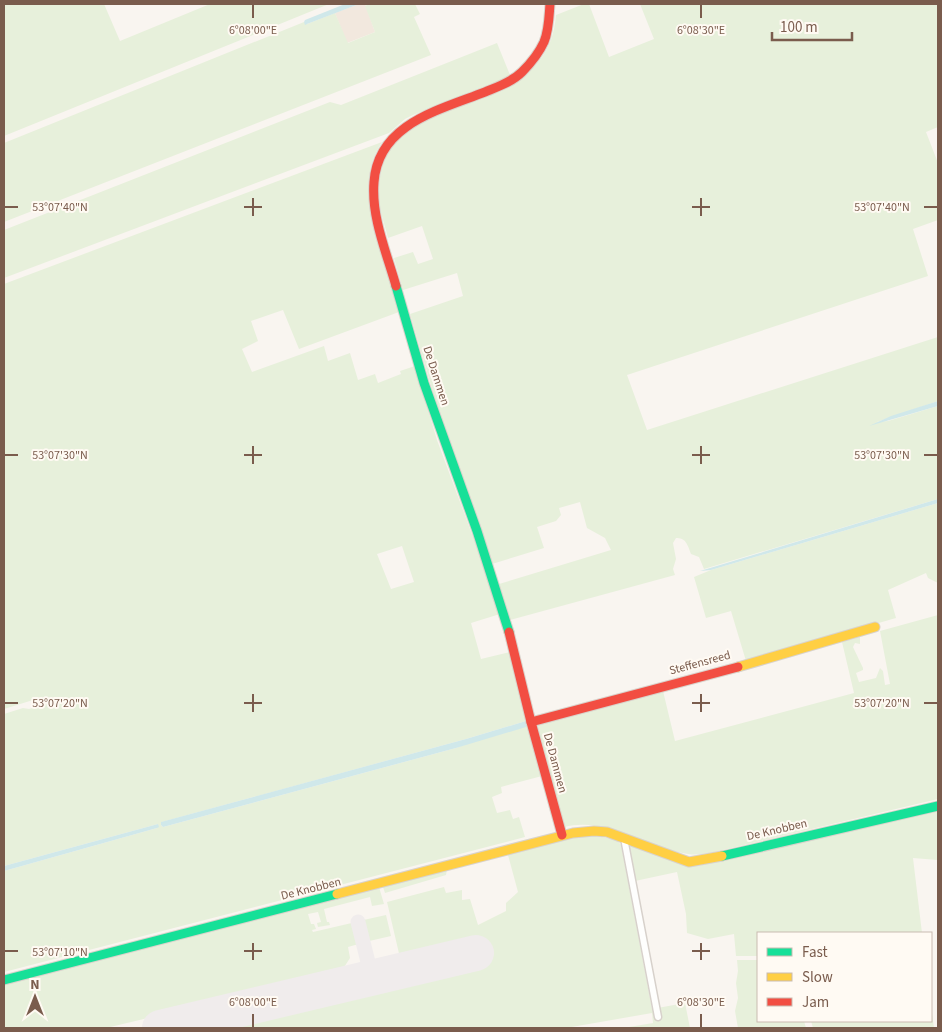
<svg xmlns="http://www.w3.org/2000/svg" width="942" height="1032" font-family="'Source Sans 3',sans-serif">
  <rect width="100%" height="100%" fill="#f9f5f0"/>
  <polygon fill="#f2e8de" points="359,4 365,4 375,32 347,43 335,13"/>
  <g fill="#e7f0db" fill-rule="evenodd">
    <polygon points="4,4 104,4 120,41 210,4 329,4 4,136"/>
    <polygon points="369,4 415,4 420,14 414,17 431,55 4,222 4,143 304,22 307,24 335,13 348,43 375,32 365,6"/>
    <path d="M 584,4 L 589,4 L 609,57 L 654,39 L 640,4 L 938,4 L 938,127 L 926,132 L 938,163 L 938,220 L 913,229 L 928,276 L 627,375 L 647,430 L 938,337 L 938,401 L 877,422 L 888,421 L 938,406 L 938,499 L 704,569 L 699,557 L 691,554 C 688,546 686,537 676,538 L 673,543 L 676,559 L 673,569 L 675,575 L 510,620 L 499,584 L 611,550 L 605,538 L 587,528 L 580,502 L 559,508 L 561,515 L 556,521 L 537,527 L 544,548 L 492,564 L 444,430 L 410,314 L 463,296 L 457,273 L 403,290 L 394,258 L 413,252 L 418,264 L 433,259 L 422,226 L 388,238 C 385,225 379,210 379,197 C 375,78 547,131 556,15 Z"/>
    <polygon points="497,43 510,75 504,79 413,115 405,119 389,133 4,278 4,230 330,102 341,105"/>
    <path d="M 382,142 C 370,160 367,179 369,201 L 399,312 L 299,349 L 283,310 L 251,321 L 258,341 L 242,349 L 252,372 L 324,346 L 328,361 L 350,353 L 358,380 L 375,374 L 378,383 L 401,374 L 400,371 L 415,366 L 437,440 L 476,545 L 500,614 L 471,623 L 481,659 L 510,652 L 542,776 L 501,787 L 502,793 L 492,797 L 497,813 L 510,810 L 513,819 L 519,817 L 525,837 L 4,972 L 4,871 L 157,828 L 158,824 L 4,866 L 4,714 L 23,708 L 29,709 L 36,707 L 33,700 L 4,709 L 4,284 ZM 402,546 L 414,582 L 391,589 L 377,554 ZM 526,721 L 456,748 L 163,827 L 161,825 L 162,822 L 466,739 Z"/>
    <polygon points="938,503 938,583 928,578 926,573 888,590 896,618 746,661 731,611 706,618 694,577 711,570"/>
    <path d="M 938,615 L 938,799 L 723,850 C 711,852 700,856 688,854 C 646,848 607,816 564,827 L 537,725 L 663,691 L 675,741 L 854,693 L 842,642 L 860,637 L 860,644 L 855,643 L 853,647 L 863,668 L 863,670 L 856,673 L 859,682 L 876,678 L 880,668 L 883,671 L 885,685 L 890,684 L 880,631 Z"/>
    <polygon points="938,808 938,860 913,858 922,933 758,933 758,956 736,956 734,934 708,939 687,933 686,914 677,872 635,881 629,849 631,846 677,862 698,866"/>
    <polygon points="591,835 617,840 621,845 652,1009 685,1003 690,1028 623,1028 653,1023 652,1013 566,1028 208,1028 404,982 405,978 478,960 474,945 401,962 387,902 444,887 446,893 462,890 462,900 470,899 478,925 506,911 506,903 518,892 508,855 561,840"/>
    <polygon points="447,869 446,875 385,893 383,887 385,884"/>
    <polygon points="379,887 384,904 372,906 370,897 324,909 327,922 329,922 330,925 318,927 317,923 321,922 318,912 308,914 311,924 314,924 316,929 312,930 313,932 356,922 362,943 348,947 350,958 341,972 106,1028 4,1028 4,982"/>
    <polygon points="386,915 391,936 365,942 359,921"/>
    <polygon points="737,960 758,960 758,1021 804,1021 806,1028 738,1028 735,1011 738,998 736,983 738,971"/>
    <polygon points="931,1006 934,1028 813,1028 811,1021 931,1021"/>
  </g>
  <g fill="#d0e8ea">
    <polygon points="345,4 359,4 307,24 305,25 304,22 305,20"/>
    <polygon points="938,401 938,406 869,426 891,416"/>
    <polygon points="938,499 938,503 711,570 700,571"/>
    <polygon points="526,721 526,727 456,748 163,827 161,825 161,822 466,739"/>
    <polygon points="158,824 159,827 157,828 4,871 4,866"/>
  </g>
  <g fill="none" stroke-linecap="round" stroke-linejoin="round">
    <polyline stroke="#f0ecec" stroke-width="15" points="358,922 372,978"/>
    <polyline stroke="#f0ecec" stroke-width="36" points="160,1028 476,953"/>
    <g stroke="#d7d1cb" stroke-width="9">
      <polyline id="street" points="624,838 658,1017"/>
    </g>
    <g stroke="#d9d2cb" stroke-width="11">
      <g id="fast">
        <polyline points="396,286 424,383 477,531 509,632"/>
        <polyline points="722,856 938,806"/>
        <polyline points="4,980 337,894"/>
      </g>
    </g>
    <g stroke="#d9d2cb" stroke-width="11">
      <g id="slow">
        <polyline points="738,667 875,627"/>
        <polyline points="337,894 573,833 594,831 607,832 689,862 722,856"/>
      </g>
    </g>
    <g stroke="#d9d2cb" stroke-width="11">
      <g id="jam">
        <path d="M 396,286 C 387,254 371,217 374,182 C 378,124 439,110 485,92 C 497,87 512,82 522,72 C 530,64 539,53 544,42 C 549,30 549,16 550,4"/>
        <polyline points="509,632 531,722 562,835"/>
        <polyline points="531,722 738,667"/>
      </g>
    </g>
    <use href="#street" stroke="#fefefd" stroke-width="6"/>
    <use href="#fast" stroke="#16e098" stroke-width="9"/>
    <use href="#slow" stroke="#ffcf43" stroke-width="9"/>
    <use href="#jam" stroke="#f24e42" stroke-width="9"/>
  </g>
  <path fill="none" stroke="#7a5c4d" stroke-width="2" d="M 253,5 L 253,18M 701,5 L 701,18M 253,198 L 253,216M 701,198 L 701,216M 5,207 L 18,207M 244,207 L 262,207M 692,207 L 710,207M 924,207 L 937,207M 253,446 L 253,464M 701,446 L 701,464M 5,455 L 18,455M 244,455 L 262,455M 692,455 L 710,455M 924,455 L 937,455M 253,694 L 253,712M 701,694 L 701,712M 5,703 L 18,703M 244,703 L 262,703M 692,703 L 710,703M 924,703 L 937,703M 253,943 L 253,960M 701,943 L 701,960M 5,951 L 18,951M 244,951 L 262,951M 692,951 L 710,951M 253,1014 L 253,1027M 701,1014 L 701,1027"/>
  <g text-anchor="middle" dominant-baseline="central" stroke-width="4" stroke-linejoin="round" paint-order="stroke">
    <g font-size="12" fill="#7a5c4d" stroke="#fffaf3">
      <text transform="translate(436 376) rotate(72)">De Dammen</text>
      <text transform="translate(700 663) rotate(-15)">Steffensreed</text>
      <text transform="translate(555 763) rotate(75)">De Dammen</text>
      <text transform="translate(777 830) rotate(-13)">De Knobben</text>
      <text transform="translate(311 889) rotate(-14)">De Knobben</text>
    </g>
  </g>
  <g font-size="12" text-anchor="middle" fill="#7a5c4d" stroke="#fffaf3" stroke-width="4" stroke-linejoin="round" paint-order="stroke">
    <text x="253" y="34">6°08'00"E</text>
    <text x="701" y="34">6°08'30"E</text>
    <text x="60" y="211">53°07'40"N</text>
    <text x="882" y="211">53°07'40"N</text>
    <text x="60" y="459">53°07'30"N</text>
    <text x="882" y="459">53°07'30"N</text>
    <text x="60" y="707">53°07'20"N</text>
    <text x="882" y="707">53°07'20"N</text>
    <text x="60" y="956">53°07'10"N</text>
    <text x="253" y="1006">6°08'00"E</text>
    <text x="701" y="1006">6°08'30"E</text>
  </g>
  <rect width="942" height="1032" fill="none" stroke="#7a5c4d" stroke-width="10"/>
  <rect x="757" y="932" width="175" height="90" fill="#fffaf3" stroke="#cabbb1"/>
  <rect x="767" y="948" width="25" height="8" fill="#16e098" stroke="#cabbb1"/>
  <text x="802" y="957" font-size="15" fill="#7a5c4d">Fast</text>
  <rect x="767" y="973" width="25" height="8" fill="#ffcf43" stroke="#cabbb1"/>
  <text x="802" y="982" font-size="15" fill="#7a5c4d">Slow</text>
  <rect x="767" y="998" width="25" height="8" fill="#f24e42" stroke="#cabbb1"/>
  <text x="802" y="1007" font-size="15" fill="#7a5c4d">Jam</text>
  <g transform="translate(35 997)" stroke="#fffaf3" stroke-width="4" paint-order="stroke">
  <path d="M0-4L9 19L0 12L-9 19Z" fill="#7a5c4d"/>
  <text y="-8" font-size="14" font-weight="bold" text-anchor="middle" fill="#7a5c4d">N</text>
  </g>
  <path d="M772 32v8h80v-8" fill="none" stroke="#7a5c4d" stroke-width="2.5"/>
  <text x="780" y="32" font-size="15" fill="#7a5c4d" stroke="#fffaf3" stroke-width="4" paint-order="stroke">100 m</text>
</svg>
